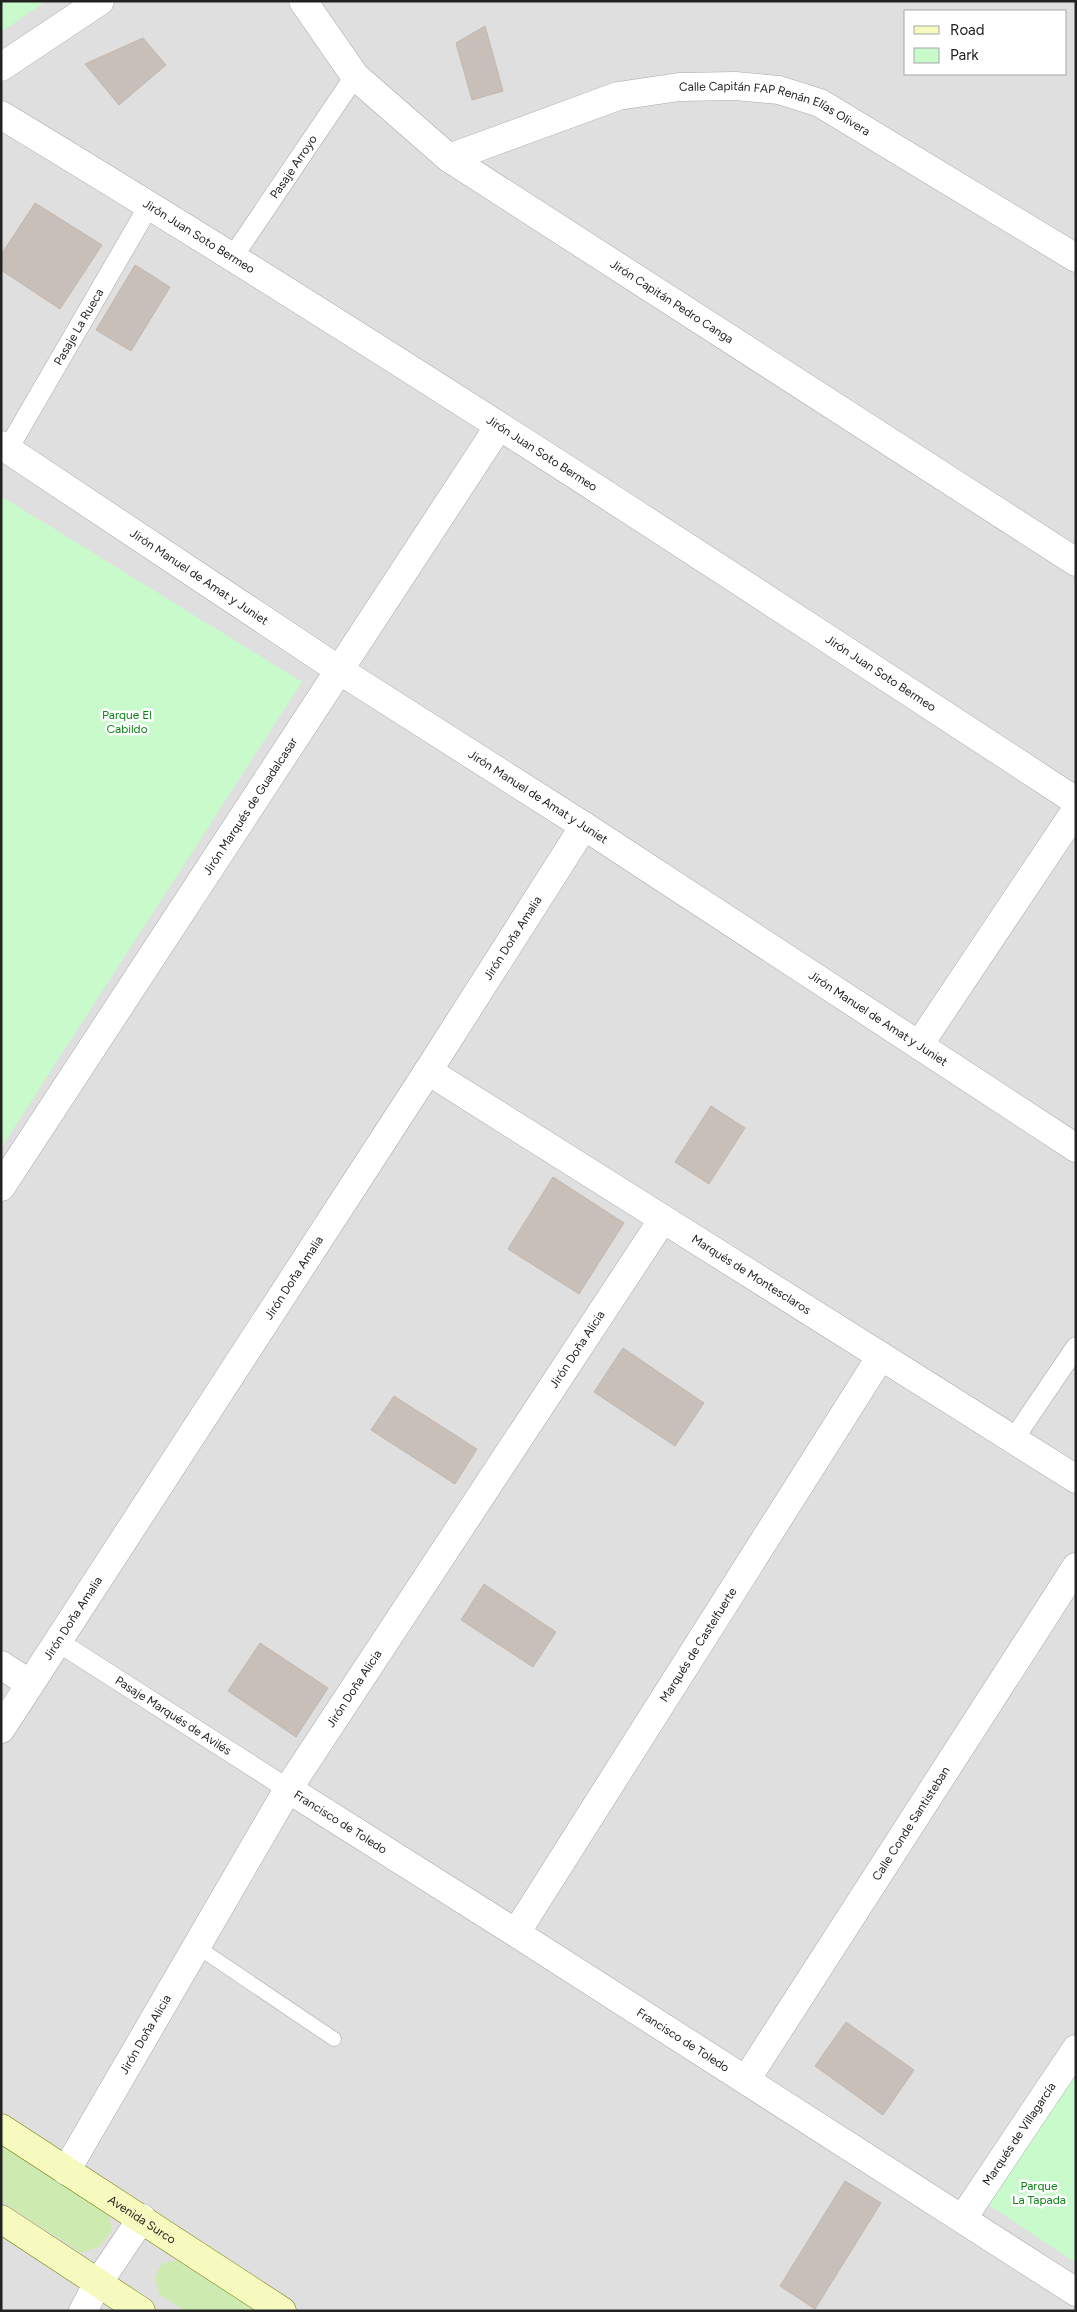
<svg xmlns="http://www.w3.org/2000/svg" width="1077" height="2312" font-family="Figtree,sans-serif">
  <rect width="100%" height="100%" fill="#f2efe9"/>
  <path fill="#e0dfdf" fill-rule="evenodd" d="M 1,1 L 1076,1 L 1076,2311 L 1,2311 ZM 906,11 L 1066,11 L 1066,74 L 906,74 Z"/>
  <g fill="#cdebb0">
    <polygon points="1,2139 107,2209 112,2230 99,2247 82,2253 1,2201"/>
    <polygon points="182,2260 258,2311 185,2311 159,2294 155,2277 162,2263"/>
  </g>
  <g fill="#c8facc">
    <polygon points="1,1 46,1 1,32"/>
    <polygon points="1,496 302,682 1,1148"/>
    <polygon points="1076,2071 1076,2263 986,2203"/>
  </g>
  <g fill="#c7bfb8" stroke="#c4b6ab">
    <polygon points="485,26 503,91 472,100 456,43"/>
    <polygon points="143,38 166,65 119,105 85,64"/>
    <polygon points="35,203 102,245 60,309 1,270 1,255"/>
    <polygon points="135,265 170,287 131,351 96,330"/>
    <polygon points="711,1106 745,1128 709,1184 675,1162"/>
    <polygon points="553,1177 624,1223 579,1294 508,1249"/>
    <polygon points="623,1348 704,1403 675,1446 594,1392"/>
    <polygon points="394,1396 477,1449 455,1484 371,1430"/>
    <polygon points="484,1584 556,1632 533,1667 461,1620"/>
    <polygon points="260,1643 328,1688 296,1737 228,1691"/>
    <polygon points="846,2022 914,2070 883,2115 815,2066"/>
    <polygon points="845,2181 881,2203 815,2309 780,2286"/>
  </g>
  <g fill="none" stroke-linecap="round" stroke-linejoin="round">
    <g stroke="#a9a9a9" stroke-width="15">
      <polyline id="service" points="196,1946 334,2039"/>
    </g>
    <g stroke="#a9a9a9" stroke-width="21">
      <g id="pedestrian">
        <path id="s1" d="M 232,258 L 355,76"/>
        <path id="s2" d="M 8,449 L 150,204"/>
        <polyline points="1013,1440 1076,1347"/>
        <path id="s3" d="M 57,1641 L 288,1789"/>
      </g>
    </g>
    <g stroke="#a9a9a9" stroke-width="29">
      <g id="minor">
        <path id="s4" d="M 303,1 L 355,76 L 449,158 L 1076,562"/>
        <polyline points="1,67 100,1"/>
        <path id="s5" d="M 449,158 L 618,96 L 679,87 L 735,86 L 779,90 L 820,103 L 1076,258"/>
        <path id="s6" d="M 1,445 L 339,670 L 584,826 L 1076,1148"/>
        <polyline points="919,1045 1076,810"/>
        <path id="s7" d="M 428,1071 L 1076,1479"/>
        <path id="s8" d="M 1,1187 L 499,426"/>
        <polyline points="1,1665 30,1684"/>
        <path id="s9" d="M 1,1729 L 428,1071 L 584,826"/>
        <path id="s10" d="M 288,1789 L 516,1933 L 1076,2292"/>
        <path id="s11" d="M 516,1933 L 881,1356"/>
        <path id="s12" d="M 746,2080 L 1076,1567"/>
        <path id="s13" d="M 66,2171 L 288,1789 L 663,1219"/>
        <path id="s14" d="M 963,2218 L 1076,2049"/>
      </g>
    </g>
    <g stroke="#a9a9a9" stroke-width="29">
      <g id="tertiary">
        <path id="s15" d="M 1,115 C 365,335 720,568 1076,801"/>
        <polyline points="83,2311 98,2283 142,2218"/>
      </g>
    </g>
    <g stroke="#707d05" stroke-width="29">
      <g id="secondary">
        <path id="s16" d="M 1,2128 L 282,2311"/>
        <polyline points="1,2219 141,2311"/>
      </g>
    </g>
    <use href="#service" stroke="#fff" stroke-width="14"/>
    <use href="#pedestrian" stroke="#fff" stroke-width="20"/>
    <use href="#minor" stroke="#fff" stroke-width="28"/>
    <use href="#tertiary" stroke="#fff" stroke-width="28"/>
    <use href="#secondary" stroke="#f7fabf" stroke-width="28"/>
  </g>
  <g text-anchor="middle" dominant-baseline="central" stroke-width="5" stroke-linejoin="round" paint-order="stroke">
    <g font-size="12" fill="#222" stroke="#fff">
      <text stroke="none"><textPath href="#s5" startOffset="342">Calle Capitán FAP Renán Elías Olivera</textPath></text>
      <text stroke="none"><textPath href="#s1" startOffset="110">Pasaje Arroyo</textPath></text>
      <text stroke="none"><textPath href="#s15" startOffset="232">Jirón Juan Soto Bermeo</textPath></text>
      <text stroke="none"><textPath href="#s4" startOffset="481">Jirón Capitán Pedro Canga</textPath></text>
      <text stroke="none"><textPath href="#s2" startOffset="141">Pasaje La Rueca</textPath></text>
      <text stroke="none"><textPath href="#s15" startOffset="638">Jirón Juan Soto Bermeo</textPath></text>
      <text stroke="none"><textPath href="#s6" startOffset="238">Jirón Manuel de Amat y Juniet</textPath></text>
      <text stroke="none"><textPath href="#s15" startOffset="1042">Jirón Juan Soto Bermeo</textPath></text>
      <text stroke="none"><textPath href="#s6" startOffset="642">Jirón Manuel de Amat y Juniet</textPath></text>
      <text stroke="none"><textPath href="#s8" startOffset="455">Jirón Marqués de Guadalcasar</textPath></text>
      <text stroke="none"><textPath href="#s9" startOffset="942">Jirón Doña Amalia</textPath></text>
      <text stroke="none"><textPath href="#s6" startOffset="1048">Jirón Manuel de Amat y Juniet</textPath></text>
      <text stroke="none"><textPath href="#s7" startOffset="382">Marqués de Montesclaros</textPath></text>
      <text stroke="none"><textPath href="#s9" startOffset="538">Jirón Doña Amalia</textPath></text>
      <text stroke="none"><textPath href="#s13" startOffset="968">Jirón Doña Alicia</textPath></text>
      <text stroke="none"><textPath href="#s9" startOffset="132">Jirón Doña Amalia</textPath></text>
      <text stroke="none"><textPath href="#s11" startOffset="341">Marqués de Castelfuerte</textPath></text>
      <text stroke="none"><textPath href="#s13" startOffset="562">Jirón Doña Alicia</textPath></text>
      <text stroke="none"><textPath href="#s3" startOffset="138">Pasaje Marqués de Avilés</textPath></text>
      <text stroke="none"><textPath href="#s10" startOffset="62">Francisco de Toledo</textPath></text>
      <text stroke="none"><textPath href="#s12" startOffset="305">Calle Conde Santisteban</textPath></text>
      <text stroke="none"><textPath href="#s13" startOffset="158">Jirón Doña Alicia</textPath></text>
      <text stroke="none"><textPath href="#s10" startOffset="468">Francisco de Toledo</textPath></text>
      <text stroke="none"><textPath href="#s14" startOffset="101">Marqués de Villagarcía</textPath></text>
      <text stroke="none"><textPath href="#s16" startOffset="168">Avenida Surco</textPath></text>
    </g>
    <g font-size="12" fill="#0c8416" stroke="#fff">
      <text x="127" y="715">Parque El<tspan x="127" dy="14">Cabildo</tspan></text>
      <text x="1039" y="2186">Parque<tspan x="1039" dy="14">La Tapada</tspan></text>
    </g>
  </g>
  <rect width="1077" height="2312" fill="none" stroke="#222222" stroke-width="5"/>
  <rect x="904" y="10" width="162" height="65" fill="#ffffff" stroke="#a7a7a7"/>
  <rect x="914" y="26" width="25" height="8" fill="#f7fabf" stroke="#a7a7a7"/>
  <text x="950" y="35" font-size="15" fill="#222222">Road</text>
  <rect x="914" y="48" width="25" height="15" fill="#c8facc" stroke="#a7a7a7"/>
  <text x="950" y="60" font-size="15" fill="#222222">Park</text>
</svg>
